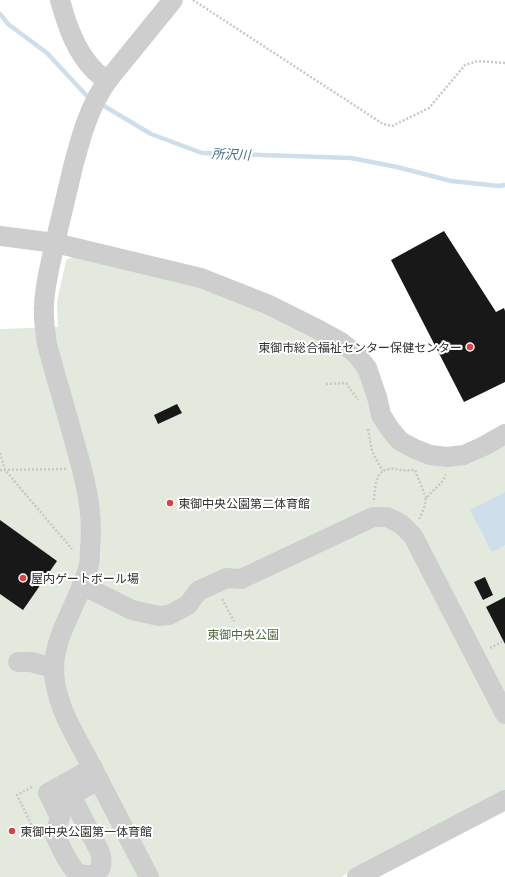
<svg xmlns="http://www.w3.org/2000/svg" width="505" height="877" font-family="'Noto Sans','Noto Sans JP',sans-serif">
  <rect width="100%" height="100%" fill="#fff"/>
  <polygon fill="#e3e9dd" points="77,255 197,286 269,311 338,349 351,361 364,378 372,415 429,463 469,464 505,445 505,793 341,877 0,877 0,329 58,327 57,302 66,260"/>
  <polygon fill="#cedeea" points="505,492 505,545 492,552 470,510"/>
  <g fill="none" stroke-linecap="round" stroke-linejoin="round">
    <g stroke="#cedeea" stroke-width="4.5">
      <polyline points="0,14 8,24 47,53 86,95 91,98"/>
      <polyline points="99,103 151,134 202,153 351,158 397,167 451,181 499,186 505,185"/>
    </g>
  </g>
  <g fill="#181818">
    <polygon points="444,231 496,312 504,308 505,311 505,382 464,402 391,260"/>
    <polygon points="177,404 182,413 158,424 154,415"/>
    <polygon points="0,520 57,561 23,610 0,594"/>
    <polygon points="485,577 493,595 483,600 474,582"/>
    <polygon points="505,597 505,644 486,607"/>
  </g>
  <g fill="none" stroke-linecap="round" stroke-linejoin="round">
    <g stroke="#c8c8c8" stroke-width="2.5" stroke-dasharray="2 2" stroke-linecap="butt">
      <polyline points="193,0 383,124 392,126 429,108 465,65 478,61 505,63"/>
      <polyline points="326,384 346,383 358,400"/>
      <polyline points="368,429 372,451 377,461 383,471"/>
      <polyline points="0,453 5,470 72,549"/>
      <polyline points="0,470 66,469"/>
      <path d="M 374,500 C 375,488 375,470 390,469 C 394,468 399,470 403,470 C 407,471 411,470 415,470 L 426,498"/>
      <polyline points="419,519 424,508 426,498 441,483 446,475"/>
      <polyline points="222,599 234,621"/>
      <polyline points="490,648 502,642"/>
      <polyline points="32,787 17,795 37,836"/>
    </g>
    <g stroke="#cecece" stroke-width="20">
      <path d="M 60,0 C 67,26 76,52 95,71 C 99,75 104,77 108,80"/>
      <polyline points="0,236 55,243 201,278 267,304 319,330 341,342 356,354 367,368 377,397 381,415 390,429 400,441 415,449 430,455 447,457 464,455 484,446 505,434"/>
      <polyline points="82,585 132,610 159,616 169,615 188,605 198,591 227,578 241,579 373,517 387,517 401,524 413,536 505,714"/>
      <polyline points="18,662 31,662 54,668"/>
      <path d="M 93,768 L 48,793 L 60,817 L 55,835 C 60,845 69,867 78,873 C 81,875 84,875 87,875 C 90,875 94,875 96,873 C 103,868 102,859 100,852 L 71,795 L 99,780"/>
      <path d="M 149,877 C 130,840 111,804 92,767 C 78,740 60,713 55,682 C 48,638 80,605 89,564 C 90,560 90,554 90,549 C 94,509 84,475 73,437 C 65,406 55,375 47,344 C 45,331 43,318 44,305 C 45,280 53,254 58,230 C 63,209 68,188 73,167 C 81,137 89,106 108,80 L 173,0"/>
      <polyline points="357,877 505,800"/>
    </g>
  </g>
  <g fill="#d94247" stroke="#fff" stroke-width="1.5">
    <circle cx="470" cy="347" r="4"/>
    <circle cx="170" cy="503" r="4"/>
    <circle cx="23" cy="578" r="4"/>
    <circle cx="12" cy="831" r="4"/>
  </g>
  <g text-anchor="middle" dominant-baseline="central" stroke-width="4" stroke-linejoin="round" paint-order="stroke">
    <g font-size="12" fill="#313131" stroke="#fff" text-anchor="start">
      <text x="462" y="347" text-anchor="end">東御市総合福祉センター保健センター</text>
      <text x="178" y="503">東御中央公園第二体育館</text>
      <text x="31" y="578">屋内ゲートボール場</text>
      <text x="20" y="831">東御中央公園第一体育館</text>
    </g>
    <g font-size="12" fill="#526a41" stroke="#fff">
      <text x="243" y="634">東御中央公園</text>
    </g>
    <g font-size="13" font-style="italic" fill="#446e8e" stroke="#fff">
      <text transform="translate(231 154) rotate(2)">所沢川</text>
    </g>
  </g>
</svg>
